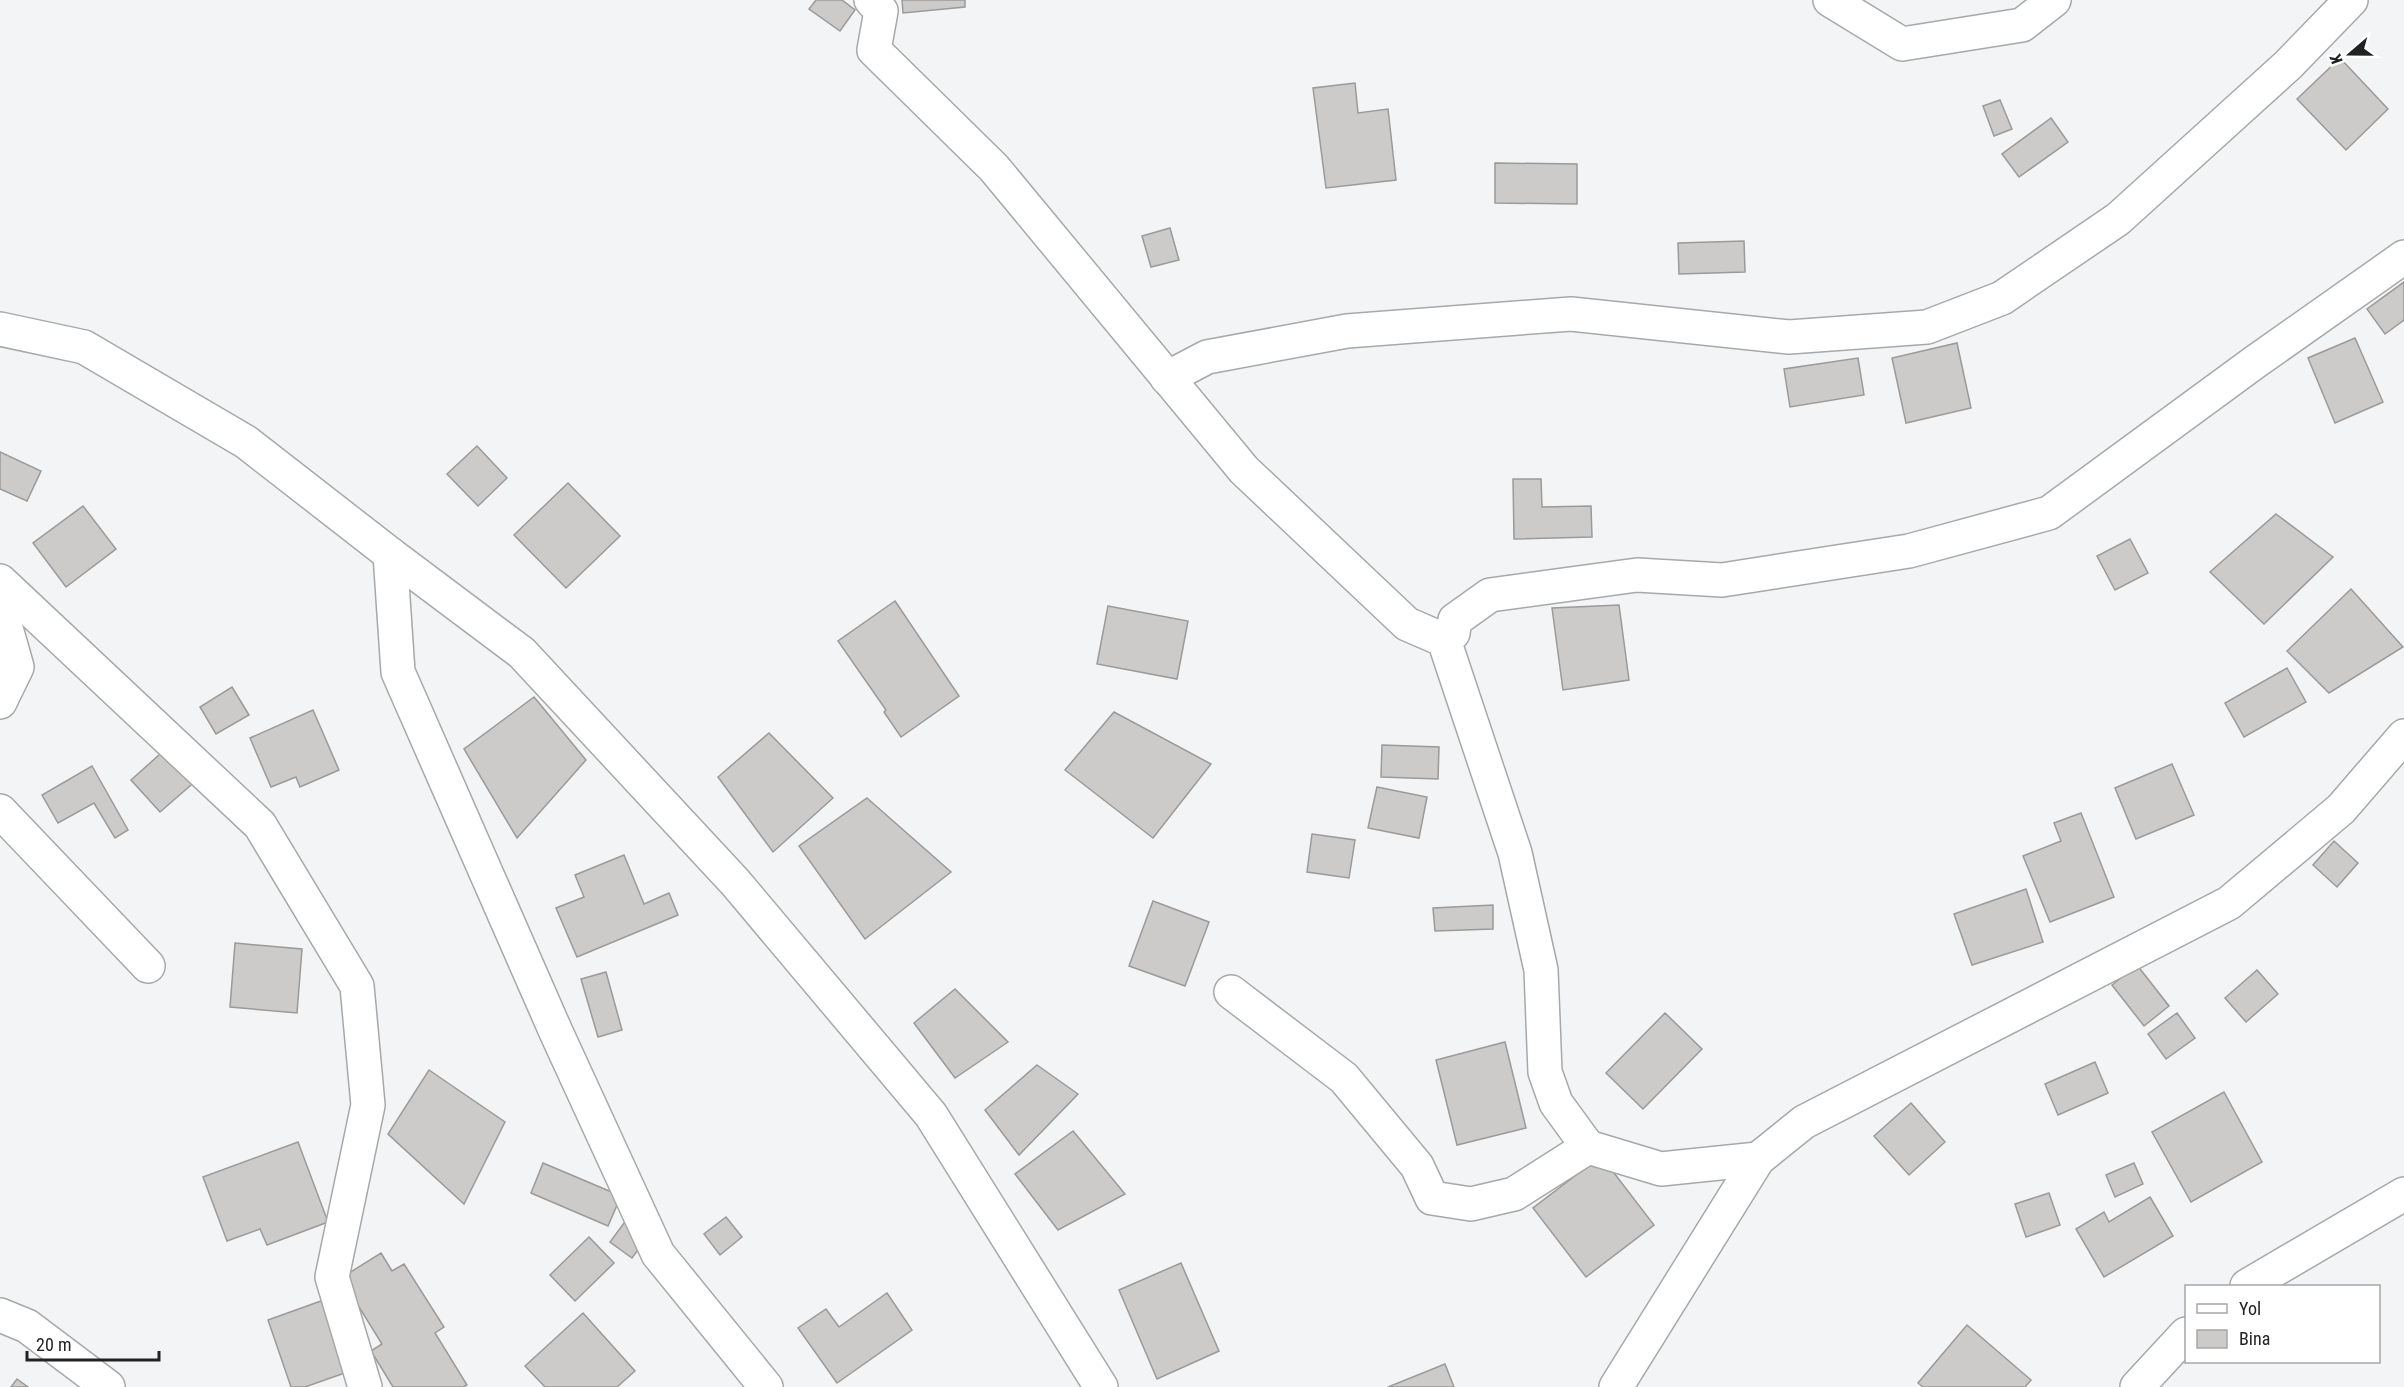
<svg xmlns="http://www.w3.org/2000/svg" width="2404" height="1387" font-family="'Roboto Condensed',sans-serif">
  <rect width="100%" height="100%" fill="#f3f4f6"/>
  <g fill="#cdcbca" stroke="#9b9a99" stroke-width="1.5">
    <polygon points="816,0 842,0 855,10 840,31 809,9"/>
    <polygon points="902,0 965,0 965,7 903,13"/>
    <polygon points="2340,58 2388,109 2346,150 2297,99"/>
    <polygon points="1355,83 1358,113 1388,109 1396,180 1326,188 1313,88"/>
    <polygon points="2000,100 2012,129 1994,136 1983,106"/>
    <polygon points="2051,118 2068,142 2019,177 2002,154"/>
    <polygon points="1495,163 1577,164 1577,204 1495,203"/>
    <polygon points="1170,228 1179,260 1151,267 1142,236"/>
    <polygon points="1744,241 1745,272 1679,274 1678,243"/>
    <polygon points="2404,282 2404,320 2385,334 2367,309"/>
    <polygon points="2355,338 2383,402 2335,423 2308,358"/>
    <polygon points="1957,343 1971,408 1906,423 1892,358"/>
    <polygon points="1858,358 1864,395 1790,407 1784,369"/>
    <polygon points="477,446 507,478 478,506 447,474"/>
    <polygon points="0,452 41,471 27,501 0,489"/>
    <polygon points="1513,479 1541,479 1542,507 1591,506 1592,537 1514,539"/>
    <polygon points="568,483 620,536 566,588 514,535"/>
    <polygon points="83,506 116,549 66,587 33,543"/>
    <polygon points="2276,514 2333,557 2264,624 2210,572"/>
    <polygon points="2130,539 2148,573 2115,590 2097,556"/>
    <polygon points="2351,589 2403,647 2329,693 2287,651"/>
    <polygon points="895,601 959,696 901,737 884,712 886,710 838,641"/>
    <polygon points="1619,605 1629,680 1563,690 1552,608"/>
    <polygon points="1108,606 1188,621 1177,679 1097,664"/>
    <polygon points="2287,668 2306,702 2244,737 2225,703"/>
    <polygon points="232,687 249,715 216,734 200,707"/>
    <polygon points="534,697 586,760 517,838 464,749"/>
    <polygon points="313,710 339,770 300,787 296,777 271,787 250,738"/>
    <polygon points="1114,712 1211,764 1153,838 1065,770"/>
    <polygon points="769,733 833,798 773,852 718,777"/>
    <polygon points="1382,745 1439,747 1438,779 1381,777"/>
    <polygon points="169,746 198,779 160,812 131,780"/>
    <polygon points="2172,764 2194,815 2136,839 2115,788"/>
    <polygon points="92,766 128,830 115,838 94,803 58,823 42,795"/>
    <polygon points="1377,787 1427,797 1419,838 1368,828"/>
    <polygon points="867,798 951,872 865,939 799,846"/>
    <polygon points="2081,813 2114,897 2050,922 2023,856 2061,841 2054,823"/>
    <polygon points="1312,834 1355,840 1349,878 1307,872"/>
    <polygon points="2334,841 2358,863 2337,887 2313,865"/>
    <polygon points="624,855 644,904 669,893 678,915 577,957 556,908 584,897 575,875"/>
    <polygon points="2026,889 2043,942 1972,965 1954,914"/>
    <polygon points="1153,901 1209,922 1185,986 1129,966"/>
    <polygon points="1493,905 1493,929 1435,931 1433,908"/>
    <polygon points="235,943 302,949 297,1013 230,1007"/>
    <polygon points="2137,965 2169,1006 2144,1026 2112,985"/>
    <polygon points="2257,970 2278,994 2246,1022 2225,998"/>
    <polygon points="606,972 622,1030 598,1037 581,979"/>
    <polygon points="955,989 1008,1042 955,1078 914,1023"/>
    <polygon points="1665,1013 1702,1049 1643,1109 1606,1073"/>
    <polygon points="2177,1013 2195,1038 2166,1059 2148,1034"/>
    <polygon points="1505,1042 1526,1128 1457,1145 1436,1060"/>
    <polygon points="2095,1062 2108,1093 2058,1115 2045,1084"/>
    <polygon points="1037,1065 1078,1094 1019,1155 985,1110"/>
    <polygon points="429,1070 505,1122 464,1204 388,1134"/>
    <polygon points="2224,1092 2262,1162 2191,1202 2152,1132"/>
    <polygon points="1911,1103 1945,1142 1909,1175 1874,1136"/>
    <polygon points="1073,1131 1125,1194 1058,1230 1015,1174"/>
    <polygon points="298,1142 328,1222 267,1245 260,1229 227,1241 203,1177"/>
    <polygon points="1601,1156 1654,1225 1586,1277 1533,1208"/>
    <polygon points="543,1163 621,1196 608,1226 531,1193"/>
    <polygon points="2134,1163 2143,1184 2115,1197 2106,1175"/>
    <polygon points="2049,1193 2060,1225 2026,1237 2015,1204"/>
    <polygon points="2150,1197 2173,1236 2104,1277 2076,1229 2104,1212 2109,1222"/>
    <polygon points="726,1217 742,1237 720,1255 704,1234"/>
    <polygon points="627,1219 649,1235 632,1258 610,1242"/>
    <polygon points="589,1237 614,1263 575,1301 550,1275"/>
    <polygon points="381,1253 392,1271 404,1264 444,1327 435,1333 467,1385 463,1387 393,1387 371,1351 382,1344 341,1278"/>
    <polygon points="1181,1263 1219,1351 1157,1379 1119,1290"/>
    <polygon points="887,1293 912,1330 837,1383 798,1328 826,1309 839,1327"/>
    <polygon points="332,1297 356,1369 305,1387 291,1387 268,1320"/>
    <polygon points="583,1313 635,1371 617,1387 545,1387 525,1366"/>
    <polygon points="1967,1325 2031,1380 2025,1387 1923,1387 1918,1383"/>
    <polygon points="1445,1364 1454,1387 1388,1387"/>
    <polygon points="17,1379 28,1387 11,1387"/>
  </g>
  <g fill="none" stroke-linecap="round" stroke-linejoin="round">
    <g stroke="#a7a8a9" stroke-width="36">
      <g id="street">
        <polyline points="871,0 881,11 874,50 994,168 1244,470 1407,624 1444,640 1515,853 1541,970 1545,1072 1556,1103 1588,1147 1661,1169 1758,1159"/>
        <polyline points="1830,0 1902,44 2022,25 2054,0"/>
        <polyline points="0,329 84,347 246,442 390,554 522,653 735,882 931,1115 1101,1387"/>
        <polyline points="1167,378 1207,357 1347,331 1571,314 1789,337 1927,327 2002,298 2118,219 2288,65 2351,0"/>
        <polyline points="390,554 398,672 556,1032 658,1254 766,1387"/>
        <polyline points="0,581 260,825 357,986 368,1105 332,1277 365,1387"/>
        <polyline points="0,607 17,667 0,702"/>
        <polyline points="1444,640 1453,633 1455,620 1490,595 1637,575 1722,580 1909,551 2049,513 2255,362 2404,257"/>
        <polyline points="0,811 148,966"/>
        <polyline points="1231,992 1344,1078 1417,1166 1432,1198 1471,1204 1514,1194 1588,1147"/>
        <polyline points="2247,1286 2404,1194"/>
        <polyline points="0,1315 27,1326 108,1387"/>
        <polyline points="2137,1387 2186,1334"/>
      </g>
    </g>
    <g stroke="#a7a8a9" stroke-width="36">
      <polyline id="secondary" points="1616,1387 1758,1159 1804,1122 2229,903 2341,809 2404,736"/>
    </g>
    <use href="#street" stroke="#fff" stroke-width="33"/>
    <use href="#secondary" stroke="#fff" stroke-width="33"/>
  </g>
  <rect x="2185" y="1285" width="195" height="78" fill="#ffffff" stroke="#a7a7a7" stroke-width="1.5"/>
  <rect x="2197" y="1304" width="30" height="9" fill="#ffffff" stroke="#a7a7a7" stroke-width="1.5"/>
  <text x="2239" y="1315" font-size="18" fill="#222223">Yol</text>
  <rect x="2197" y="1330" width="30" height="18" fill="#cdcbca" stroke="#a7a7a7" stroke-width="1.5"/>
  <text x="2239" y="1345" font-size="18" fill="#222223">Bina</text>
  <g transform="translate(2350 54) rotate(250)" stroke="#ffffff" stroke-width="4.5" paint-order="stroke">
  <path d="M0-4.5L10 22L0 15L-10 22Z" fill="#222223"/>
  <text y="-9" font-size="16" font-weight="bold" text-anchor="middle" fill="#222223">K</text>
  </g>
  <path d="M27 1351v9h132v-9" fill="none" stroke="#222223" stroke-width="3"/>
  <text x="36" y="1351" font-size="18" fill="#222223" stroke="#ffffff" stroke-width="4.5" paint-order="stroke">20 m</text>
</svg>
